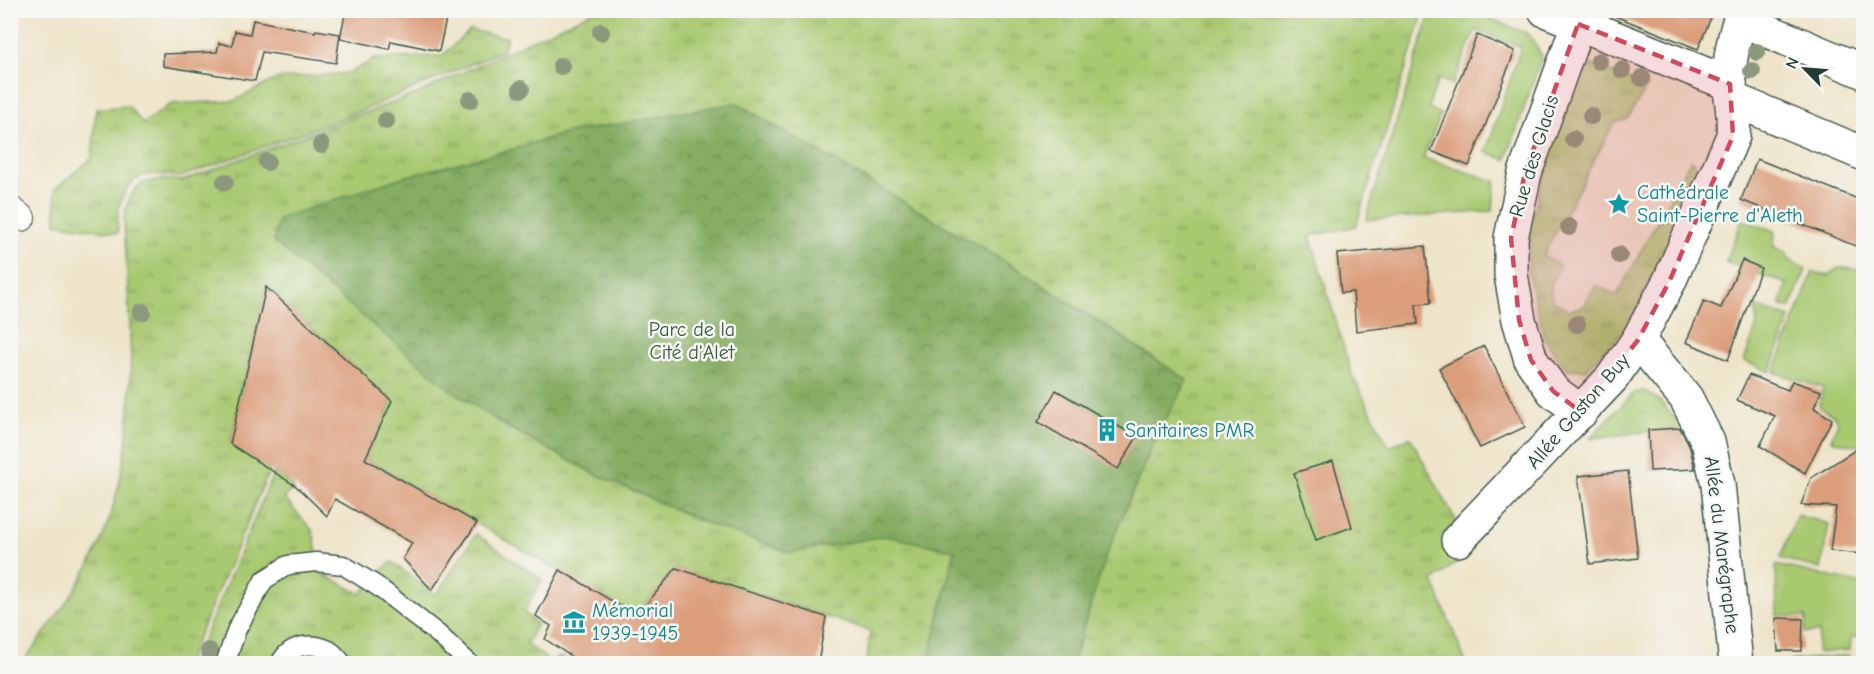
<svg xmlns="http://www.w3.org/2000/svg" width="1874" height="674" font-family="'Comic Neue',sans-serif">
  <defs>
    <pattern id="grass-tufts" width="24" height="20" patternUnits="userSpaceOnUse" patternTransform="scale(1.5)"><rect width="24" height="20" fill="#a9c971"/><path d="M3 7l-1-3M5 7V3M7 7l1-3M15 17l-1-3M17 17v-4M19 17l1-3" fill="none" stroke="#89a45e"/></pattern>
    <pattern id="forest-crowns" width="20" height="18" patternUnits="userSpaceOnUse" patternTransform="scale(1.5)"><rect width="20" height="18" fill="#86ad63"/><path d="M2 6a3 3 0 1 1 6 0M12 15a3 3 0 1 1 6 0" fill="none" stroke="#6d8e52"/></pattern>
  </defs>
  <rect width="100%" height="100%" fill="#f6f6f2"/>
  <filter id="ink" filterUnits="userSpaceOnUse"><feTurbulence type="fractalNoise" baseFrequency=".0167" numOctaves="2"/><feDisplacementMap in="SourceGraphic" scale="12" xChannelSelector="R" yChannelSelector="G"/><feConvolveMatrix kernelMatrix="1 2 1 2 8 2 1 2 1" color-interpolation-filters="sRGB"/></filter>
  <filter id="wash" filterUnits="userSpaceOnUse"><feTurbulence type="fractalNoise" baseFrequency=".008" numOctaves="4" result="noise"/><feDisplacementMap in="SourceGraphic" scale="24" xChannelSelector="R" yChannelSelector="G"/><feGaussianBlur stdDeviation="1.35" result="paint"/><feColorMatrix in="noise" values="0 0 0 0 0 0 0 0 0 0 0 0 0 0 0 0 0 1.4 0 .05"/><feComposite in="paint" operator="in"/></filter>
  <g filter="url(#wash)">
    <rect width="100%" height="100%" fill="#eee4c9"/>
    <g fill="url(#grass-tufts)" stroke="#648352" stroke-width="1.5">
      <path d="M 594,11 L 1424,11 L 1356,226 L 1310,236 L 1352,375 L 1389,447 L 1410,437 L 1472,550 L 1433,581 L 1466,663 L 867,663 L 870,631 L 676,568 L 637,616 L 365,459 L 392,401 L 266,287 L 230,443 L 270,469 L 187,663 L 21,664 C 51,624 82,586 101,541 C 144,439 129,326 124,219 C 130,182 145,176 182,181 L 419,93 Z"/>
      <path d="M 470,30 L 507,38 L 502,51 L 349,116 L 180,177 C 171,176 161,174 152,174 C 122,177 116,209 118,233 L 56,223 L 55,189 L 92,158 L 96,109 L 128,106 L 143,124 L 171,104 L 234,101 L 276,79 L 349,73 L 375,59 L 442,56 Z"/>
      <polygon points="1591,64 1647,87 1627,119 1614,123 1543,256 1560,265 1551,285 1552,300 1569,310 1584,306 1595,285 1617,295 1691,160 1703,175 1630,323 1587,370 1568,369 1556,357 1544,336 1528,272 1530,226 1548,159 1578,71"/>
      <polygon points="1644,391 1660,401 1683,428 1590,438 1634,393"/>
      <polygon points="275,470 294,488 284,498 313,531 321,573 361,594 376,575 392,562 436,595 476,534 542,580 524,612 537,624 526,644 550,661 560,657 574,663 193,664"/>
    </g>
    <polygon fill="url(#forest-crowns)" stroke="#52754c" stroke-width="1.5" points="736,103 1023,272 1187,380 1153,444 1107,553 1072,663 928,663 955,550 884,536 790,553 708,524 593,473 504,425 450,389 274,242 278,219 403,177 506,151 567,133"/>
    <g fill="#a9c971" stroke="#648352" stroke-width="1.5">
      <polygon points="1431,11 1470,11 1529,34 1542,56 1506,160 1486,152 1521,47 1475,30 1453,84 1438,79 1428,108 1441,114 1423,158 1495,181 1493,211 1366,220"/>
      <polygon points="1742,220 1775,231 1774,247 1786,253 1788,259 1806,269 1790,308 1780,305 1787,284 1726,262"/>
      <polygon points="1863,261 1864,440 1856,446 1831,440 1838,422 1835,416 1819,407 1823,388 1774,372 1813,272 1829,276 1839,267 1859,270"/>
      <polygon points="1755,306 1790,318 1770,372 1744,361 1757,325"/>
      <polygon points="1797,515 1829,524 1821,569 1780,558"/>
      <polygon points="1776,565 1863,584 1863,637 1851,637 1850,650 1817,653 1819,632 1805,633 1806,617 1777,615"/>
      <polygon points="1849,655 1848,663 1791,663 1791,661"/>
    </g>
    <g id="blocks">
      <g fill="#db9d7a">
        <polygon points="346,10 448,10 439,51 391,41 389,49 340,38"/>
        <polygon points="1606,10 1714,10 1698,49 1605,12"/>
        <polygon points="253,20 315,32 316,30 340,34 336,63 262,52 255,81 163,66 163,54 217,52 219,43 232,46 235,31 250,34"/>
        <polygon points="1477,35 1515,51 1469,166 1431,151"/>
        <polygon points="1757,159 1863,201 1863,249 1741,200"/>
        <polygon points="1425,246 1431,303 1416,304 1418,324 1356,331 1353,292 1341,293 1337,254"/>
        <polygon points="1742,260 1761,268 1728,360 1686,342 1704,301 1721,308"/>
        <polygon points="266,287 392,401 365,459 477,523 432,590 403,559 412,543 335,499 327,516 296,486 230,444"/>
        <polygon points="1484,346 1525,427 1480,448 1439,368"/>
        <polygon points="1749,375 1788,390 1792,381 1821,391 1814,408 1832,419 1805,473 1760,446 1775,416 1737,400"/>
        <polygon points="1056,390 1137,437 1118,469 1038,422"/>
        <polygon points="1680,428 1690,448 1695,469 1650,471 1648,430"/>
        <polygon points="1863,445 1863,554 1830,551 1836,507 1801,505 1811,478"/>
        <polygon points="1333,461 1352,527 1316,540 1294,473"/>
        <polygon points="1628,471 1638,558 1590,564 1578,476"/>
        <polygon points="676,568 826,617 818,663 581,663 545,639 551,626 536,616 560,570 637,616"/>
        <polygon points="1776,618 1803,619 1802,651 1778,651"/>
      </g>
    </g>
  </g>
  <g filter="url(#ink)">
    <use href="#blocks" fill-opacity="0" stroke="#3e564a" stroke-width="1.5"/>
    <g fill="none" stroke-linecap="round" stroke-linejoin="round">
      <g stroke="#3e564a" stroke-width="21">
        <g id="service">
          <polyline points="225,664 237,629 264,580 288,565 316,562 343,565 377,586 438,634 470,664"/>
          <path d="M 280,664 C 289,644 311,642 329,650 C 334,653 339,659 343,664"/>
        </g>
      </g>
      <g stroke="#3e564a" stroke-width="28">
        <polyline id="pedestrian" points="10,209 22,218"/>
      </g>
      <g stroke="#3e564a" stroke-width="36">
        <g id="minor">
          <polyline points="1545,10 1730,84"/>
          <polyline points="1740,19 1864,72"/>
          <polyline points="1578,24 1525,173 1511,238 1511,275 1519,320 1531,360 1553,391 1581,412"/>
          <polyline points="1732,99 1864,154"/>
          <polyline points="1638,340 1686,398 1708,442 1718,484 1736,664"/>
          <path d="M 1458,540 L 1612,378 L 1638,340 L 1669,282 L 1733,136 C 1735,116 1731,104 1730,85 C 1728,60 1735,33 1743,10"/>
        </g>
      </g>
      <use href="#service" stroke="#fff" stroke-width="18"/>
      <use href="#pedestrian" stroke="#fff" stroke-width="26"/>
      <use href="#minor" stroke="#fff" stroke-width="33"/>
    </g>
    <g fill="#8c987e">
      <circle cx="601" cy="32" r="9"/>
      <circle cx="1757" cy="52" r="9"/>
      <circle cx="1599" cy="61" r="9"/>
      <circle cx="561" cy="66" r="9"/>
      <circle cx="1622" cy="70" r="9"/>
      <circle cx="1752" cy="71" r="9"/>
      <circle cx="1642" cy="78" r="9"/>
      <circle cx="521" cy="89" r="9"/>
      <circle cx="470" cy="100" r="9"/>
      <circle cx="1591" cy="116" r="9"/>
      <circle cx="386" cy="121" r="9"/>
      <circle cx="1573" cy="139" r="9"/>
      <circle cx="321" cy="145" r="9"/>
      <circle cx="267" cy="162" r="9"/>
      <circle cx="225" cy="182" r="9"/>
      <circle cx="1569" cy="227" r="9"/>
      <circle cx="1619" cy="255" r="9"/>
      <circle cx="142" cy="312" r="9"/>
      <circle cx="1577" cy="324" r="9"/>
      <circle cx="209" cy="651" r="9"/>
    </g>
  </g>
  <path fill="#d1495b" fill-opacity="0.2" stroke="#d1495b" stroke-width="4.5" stroke-dasharray="12 8" stroke-linejoin="round" d="M 1578,24 L 1730,84 L 1733,136 L 1669,282 L 1638,340 L 1581,412 L 1553,391 L 1531,360 L 1519,320 L 1511,238 L 1525,173 Z"/>
  <defs>
    <g id="sight-bare" transform="scale(1.8)"><path d="M0-6L1.8-2.2L6-1.7L2.9 1.2L3.7 5.4L0 3.3L-3.7 5.4L-2.9 1.2L-6-1.7L-1.8-2.2Z" fill="#0f9aa8" stroke="#f6f6f2" stroke-width="2.5" paint-order="stroke"/></g>
    <g id="building-bare" transform="scale(1.8)"><path d="M-4-6H4V6H1V3H-1V6H-4ZM-2.5-4.3h1.7v1.8h-1.7ZM.8-4.3h1.7v1.8H.8ZM-2.5-1h1.7V.8h-1.7ZM.8-1h1.7V.8H.8Z" fill="#0f9aa8" stroke="#f6f6f2" stroke-width="2.5" paint-order="stroke"/></g>
    <g id="museum-bare" transform="scale(1.8)"><path d="M0-6L6-3V-2H-6V-3ZM-5-1h2V3h-2ZM-1-1h2V3h-2ZM3-1h2V3H3ZM-6 4H6V6H-6Z" fill="#0f9aa8" stroke="#f6f6f2" stroke-width="2.5" paint-order="stroke"/></g>
  </defs>
  <g fill-rule="evenodd">
    <use href="#sight-bare" x="1619" y="204"/>
    <use href="#building-bare" x="1107" y="430"/>
    <use href="#museum-bare" x="574" y="622"/>
  </g>
  <g text-anchor="middle" dominant-baseline="central" stroke-width="5" stroke-linejoin="round" paint-order="stroke">
    <g font-size="20" fill="#1f3d34" stroke="#f6f6f2">
      <text transform="translate(1534 156) rotate(-73)">Rue des Glacis</text>
      <text transform="translate(1578 411) rotate(-49)">Allée Gaston Buy</text>
      <text transform="translate(1722 545) rotate(83)">Allée du Marégraphe</text>
    </g>
    <g font-size="20" fill="#0d838f" stroke="#f6f6f2" text-anchor="start">
      <text x="1637" y="192">Cathédrale<tspan x="1637" dy="23">Saint-Pierre d'Aleth</tspan></text>
      <text x="1125" y="430">Sanitaires PMR</text>
      <text x="592" y="610">Mémorial<tspan x="592" dy="23">1939-1945</tspan></text>
    </g>
    <g font-size="20" fill="#3b5940" stroke="#f6f6f2">
      <text x="692" y="329">Parc de la<tspan x="692" dy="23">Cité d'Alet</tspan></text>
    </g>
  </g>
  <rect width="1874" height="674" fill="none" stroke="#f6f6f2" stroke-width="36"/>
  <g transform="translate(1805 69) rotate(295)" stroke="#f6f6f2" stroke-width="4.5" paint-order="stroke">
  <path d="M0-4.5L10 22L0 15L-10 22Z" fill="#1f3d34"/>
  <text y="-9" font-size="16" font-weight="bold" text-anchor="middle" fill="#1f3d34">N</text>
  </g>
</svg>
